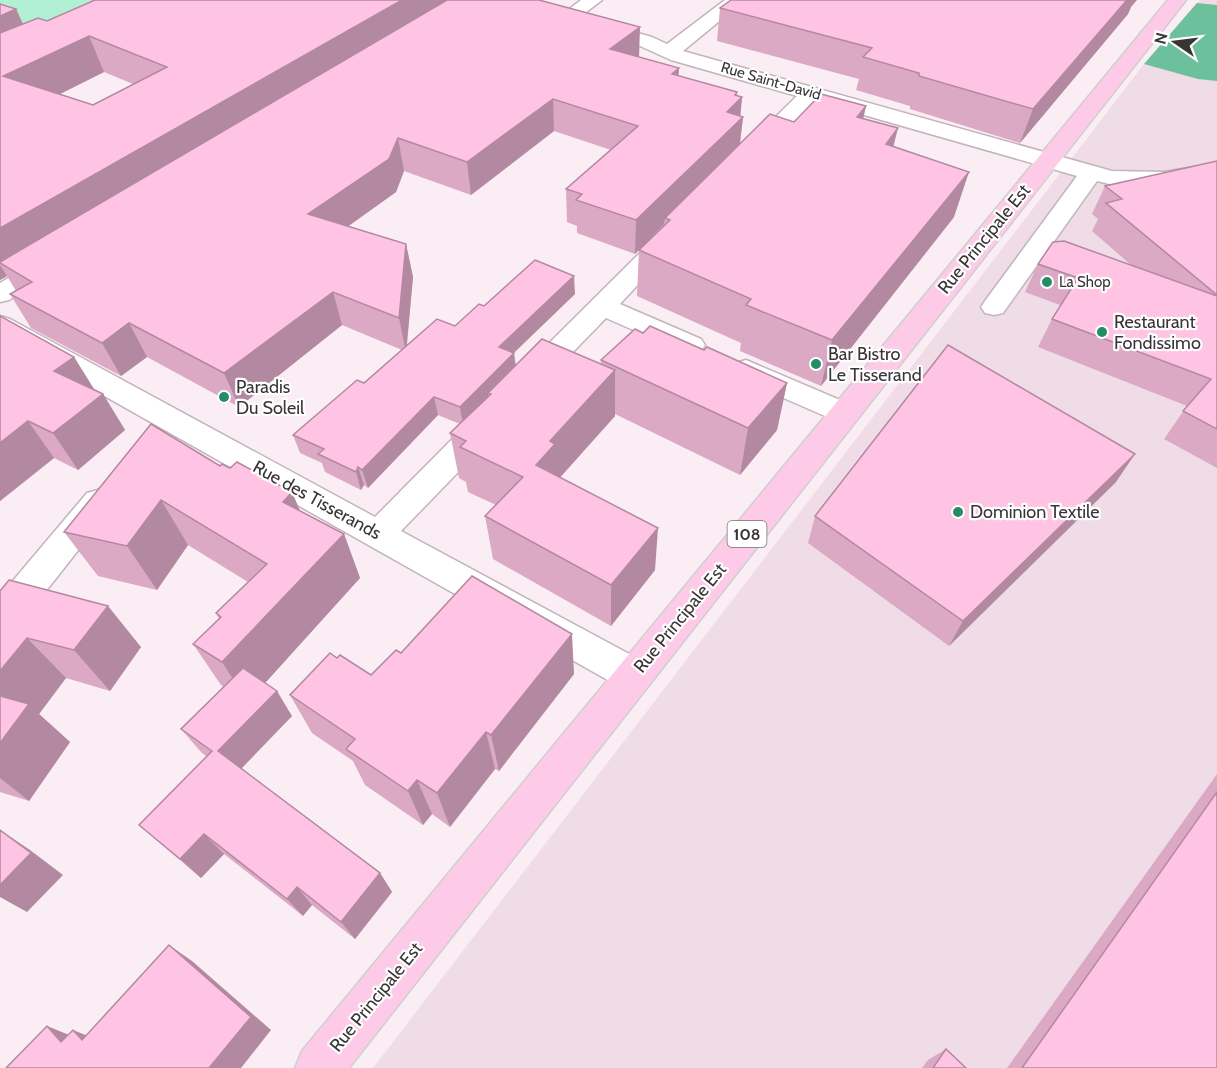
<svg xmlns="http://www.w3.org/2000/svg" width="1217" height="1068" font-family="Cabin,sans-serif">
  <rect width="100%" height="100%" fill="#faedf4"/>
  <polygon fill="#efdce7" points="1200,0 1217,0 1217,1068 373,1068 1144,64"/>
  <polygon fill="#b2f0d3" points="0,0 113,0 39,41 0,26"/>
  <polygon fill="#6cc09c" points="1197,3 1217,5 1217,81 1198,79 1144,64"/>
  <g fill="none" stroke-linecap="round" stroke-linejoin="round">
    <g stroke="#c1b5bb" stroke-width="3">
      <g id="minor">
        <polygon points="581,0 602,0 572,23 558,23 556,19"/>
        <path d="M 725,0 L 745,0 L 683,51 L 1112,171 L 1164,172 L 1217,163 L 1217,177 C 1178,186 1136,192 1097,181 L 1003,313 L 994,315 L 985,313 L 981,307 L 985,301 L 1077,176 L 815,101 L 761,157 L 753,159 L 745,157 L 742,152 L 745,147 L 797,96 L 671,60 L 638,45 L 591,32 L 589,28 L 591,24 L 598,22 L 652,37 L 667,44 Z"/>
        <polygon points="669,231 678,233 681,238 620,304 701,339 705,345 701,351 691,354 681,351 606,318 540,386 530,389 520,386 516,379 520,372 660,233"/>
        <polygon points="52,254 61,257 65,262 61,267 9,300 0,302 0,283 43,257"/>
        <polygon points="0,316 10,319 375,517 475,416 486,413 497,416 501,424 497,432 401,531 646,663 651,675 646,687 633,691 620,687 0,337"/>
        <polygon points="746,360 854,406 859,413 854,420 844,423 834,420 736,377 732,370 736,363"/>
        <polygon points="98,490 109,493 114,502 109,511 13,633 0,637 0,596 87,493"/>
      </g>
    </g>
    <g stroke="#cfcfcf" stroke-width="3">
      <polygon id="major" points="1168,0 1186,0 349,1068 295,1068 302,1051"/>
    </g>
    <use href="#minor" fill="#fff" fill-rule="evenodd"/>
    <use href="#major" fill="#fdcbe7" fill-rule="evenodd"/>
  </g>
  <g fill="#dba9c4" fill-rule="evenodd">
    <path d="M 0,4 L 23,24 L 47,21 L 639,57 L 678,76 L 742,97 L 740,117 L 743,117 L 740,144 L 794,122 L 866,106 L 863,119 L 894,147 L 954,217 L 821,386 L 740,351 L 741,343 L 637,296 L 639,250 L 664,224 L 635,254 L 577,233 L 577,226 L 567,222 L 566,189 L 611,150 L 554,131 L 471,195 L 404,171 L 396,192 L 348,226 L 406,244 L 413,277 L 407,345 L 455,326 L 484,306 L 575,294 L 514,353 L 516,365 L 601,365 L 601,360 L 643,333 L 704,350 L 787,383 L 777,430 L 740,475 L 615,414 L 615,416 L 560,477 L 655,570 L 611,626 L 493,559 L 485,516 L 496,505 L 468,492 L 466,482 L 459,478 L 450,433 L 460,424 L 438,415 L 368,488 L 364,485 L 361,490 L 325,472 L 322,463 L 300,453 L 293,435 L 364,383 L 402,350 L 342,325 L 239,407 L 147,357 L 121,376 L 31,328 L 10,294 L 16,291 L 7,276 L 0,280 ZM 104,72 L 133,84 L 93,105 L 60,94 Z"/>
    <polygon points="1131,7 1128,14 1020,143 910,109 910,106 856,90 859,79 717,41 720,8"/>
    <polygon points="1217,161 1217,468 1164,439 1187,406 1038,347 1052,319 1060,305 1025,292 1038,264 1131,265 1092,231 1098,219 1092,214 1105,186"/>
    <polygon points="0,316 74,357 94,389 103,394 125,430 78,470 54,458 0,501"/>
    <polygon points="220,466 230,468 292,492 300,511 344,534 360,578 265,683 292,716 241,769 380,873 392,892 355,939 312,905 303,916 224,854 201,878 139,825 207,757 201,752 181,729 224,687 221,685 193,644 219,619 216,613 248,582 188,545 157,590 98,576 64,532"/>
    <polygon points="1116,482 949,646 808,543 815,516"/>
    <polygon points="0,591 141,647 110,691 66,678 39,714 70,742 29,801 0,792"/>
    <polygon points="401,653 574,674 499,771 495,769 450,827 432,814 423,825 365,785 353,761 312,733 290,695 371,675"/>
    <polygon points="1217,774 1217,1068 1007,1068"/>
    <polygon points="946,1049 966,1068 922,1068 928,1060"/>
  </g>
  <g fill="#b289a0">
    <polygon points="402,0 455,0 0,263 0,228"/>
    <polygon points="1127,0 1137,0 1131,7 1128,14 1020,143 1033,109"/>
    <polygon points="16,9 33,45 0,60 0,16"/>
    <polygon points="640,27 639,58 610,49"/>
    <polygon points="89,36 104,72 22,113 3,76"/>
    <polygon points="679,68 677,99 672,74"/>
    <polygon points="737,92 736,103 742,97 740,120 743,117 739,150 665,218 664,224 635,254 636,220 727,112 735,95"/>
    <polygon points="553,99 554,131 471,195 467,162"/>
    <polygon points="866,106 856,150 857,117"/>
    <polygon points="898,128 887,172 886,144"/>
    <polygon points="398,138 404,171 396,192 318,248 308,214"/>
    <polygon points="969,172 954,217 821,386 832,340"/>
    <polygon points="406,244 413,277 406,352 399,318"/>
    <polygon points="0,265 7,276 0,280"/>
    <polygon points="574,276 575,294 501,365 499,347"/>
    <polygon points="333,292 342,325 239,407 224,373"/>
    <polygon points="129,323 147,357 121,376 102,343"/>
    <polygon points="514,353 516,372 491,394 488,393 489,399 463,425 460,407"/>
    <polygon points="74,357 97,394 54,371"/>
    <polygon points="615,370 615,416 557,481 536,465 550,441"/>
    <polygon points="787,383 777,430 740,475 748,428"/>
    <polygon points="103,394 125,430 78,470 53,433"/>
    <polygon points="434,397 438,415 368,488 362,470"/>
    <polygon points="28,421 54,458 0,501 0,443"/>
    <polygon points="1135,454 1116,482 949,646 963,621"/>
    <polygon points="358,467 364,485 361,490 356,472"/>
    <polygon points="292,492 311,537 283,502"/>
    <polygon points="161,500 188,545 157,590 127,546"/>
    <polygon points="658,528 655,570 611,626 611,585"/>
    <polygon points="344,534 360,578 248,702 222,662"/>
    <polygon points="108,606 141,647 110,691 74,650"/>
    <polygon points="572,634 574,674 499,771 491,735"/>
    <polygon points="27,638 66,678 39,714 70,742 29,801 0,778 0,671"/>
    <polygon points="277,691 292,716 236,774 218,751"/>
    <polygon points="486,732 495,769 450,827 437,793"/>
    <polygon points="417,780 432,814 423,825 408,791"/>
    <polygon points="0,830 30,850 63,875 27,912 0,897"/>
    <polygon points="204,834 224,854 201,878 180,859"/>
    <polygon points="380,873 392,892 355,939 341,922"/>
    <polygon points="297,887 312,905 303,916 287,899"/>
    <polygon points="169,945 192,961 271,1030 241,1068 209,1068"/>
    <polygon points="47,1026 79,1039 61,1042"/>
    <polygon points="73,1030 103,1042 82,1040"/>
  </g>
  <g fill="#ffc4e4" stroke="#b289a0" stroke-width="1.5" fill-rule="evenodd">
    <path d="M 95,0 L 402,0 L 0,228 L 0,33 L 38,18 L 47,21 ZM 89,36 L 167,67 L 93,105 L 3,76 Z"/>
    <polygon points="447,0 539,0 640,27 610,49 679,68 672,74 737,92 735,95 742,97 727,112 743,117 636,220 576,200 582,194 566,189 638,126 553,99 467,162 398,138 389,159 308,214 406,244 399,318 333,292 224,373 129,323 102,343 10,294 32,282 0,263 0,262"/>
    <polygon points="731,0 1127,0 1033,109 919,76 919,73 863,57 872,48 720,8"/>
    <polygon points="0,4 16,9 0,16"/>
    <polygon points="821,94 866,106 857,117 898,128 886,144 969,172 832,340 746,305 751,299 639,250 670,220 665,218 770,114 794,122"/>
    <polygon points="1217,161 1217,295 1106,203 1122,199 1105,186"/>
    <polygon points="1064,241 1217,296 1217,429 1183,411 1211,379 1052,319 1078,278 1038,264 1053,242"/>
    <polygon points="535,260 574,276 499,347 514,353 460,407 434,397 362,470 358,467 356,472 318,454 324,449 293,435 357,380 364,383 437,319 455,326 479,304 484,306"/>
    <polygon points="0,316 74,357 54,371 103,394 53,433 28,421 0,443"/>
    <polygon points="650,326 704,350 707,347 787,383 748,428 601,360 635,329 643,333"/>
    <polygon points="542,339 615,370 550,441 555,444 536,465 658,528 611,585 485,516 523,477 460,447 466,441 450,433 491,394 488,393"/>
    <polygon points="948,345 1135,454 963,621 815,516"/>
    <polygon points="151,424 220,466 222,464 230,468 237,462 292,492 283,502 344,534 222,662 193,644 221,617 216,613 267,564 161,500 127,546 64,532"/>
    <polygon points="472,576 572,634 491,735 486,732 437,793 417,780 408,791 346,749 355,739 290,695 330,653 337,658 340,655 371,675 396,650 401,653"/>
    <polygon points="9,580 108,606 74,650 27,638 0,671 0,591"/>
    <polygon points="243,668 277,691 218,751 380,873 341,922 297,887 287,899 204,834 180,859 139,825 212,751 181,729"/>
    <polygon points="0,696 29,704 0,743"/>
    <polygon points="1217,792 1217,1068 1022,1068"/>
    <polygon points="0,830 31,853 0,885"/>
    <polygon points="169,945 251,1017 209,1068 6,1068 47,1026 61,1042 73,1030 82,1040"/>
    <polygon points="946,1049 966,1068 933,1068"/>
  </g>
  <g fill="#258c68" stroke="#fff" stroke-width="2">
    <circle cx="1047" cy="282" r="6"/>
    <circle cx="1102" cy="332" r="6"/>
    <circle cx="816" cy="364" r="6"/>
    <circle cx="224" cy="397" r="6"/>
    <circle cx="958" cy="512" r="6"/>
  </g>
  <g text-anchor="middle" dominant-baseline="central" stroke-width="4.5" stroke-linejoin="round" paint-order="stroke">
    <g font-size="15" fill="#393537" stroke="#fff">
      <text transform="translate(771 81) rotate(16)">Rue Saint-David</text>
    </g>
    <g font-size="15" fill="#393537" stroke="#fff" text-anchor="start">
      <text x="1059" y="282">La Shop</text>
    </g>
    <rect fill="#fff" stroke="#747273" stroke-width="1.5" x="727.5" y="521" width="39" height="26" rx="4.5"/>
    <g font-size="16" font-weight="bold" fill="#393537">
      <text x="747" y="534">108</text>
    </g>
    <g font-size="18" fill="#393537" stroke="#fff">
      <text transform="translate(984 239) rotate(-51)">Rue Principale Est</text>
      <text transform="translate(317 500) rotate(29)">Rue des Tisserands</text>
      <text transform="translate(680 618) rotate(-51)">Rue Principale Est</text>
      <text transform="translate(376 997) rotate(-51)">Rue Principale Est</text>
    </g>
    <g font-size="18" fill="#393537" stroke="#fff" text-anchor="start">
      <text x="1114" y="322">Restaurant<tspan x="1114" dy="21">Fondissimo</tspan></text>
      <text x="828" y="354">Bar Bistro<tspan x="828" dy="21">Le Tisserand</tspan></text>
      <text x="236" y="387">Paradis<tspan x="236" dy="21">Du Soleil</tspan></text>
      <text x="970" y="512">Dominion Textile</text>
    </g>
  </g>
  <g transform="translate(1175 42) rotate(284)" stroke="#ffffff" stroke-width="4.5" paint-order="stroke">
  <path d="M0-4.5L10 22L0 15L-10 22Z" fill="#393537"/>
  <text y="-9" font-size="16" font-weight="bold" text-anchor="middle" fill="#393537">N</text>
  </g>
</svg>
